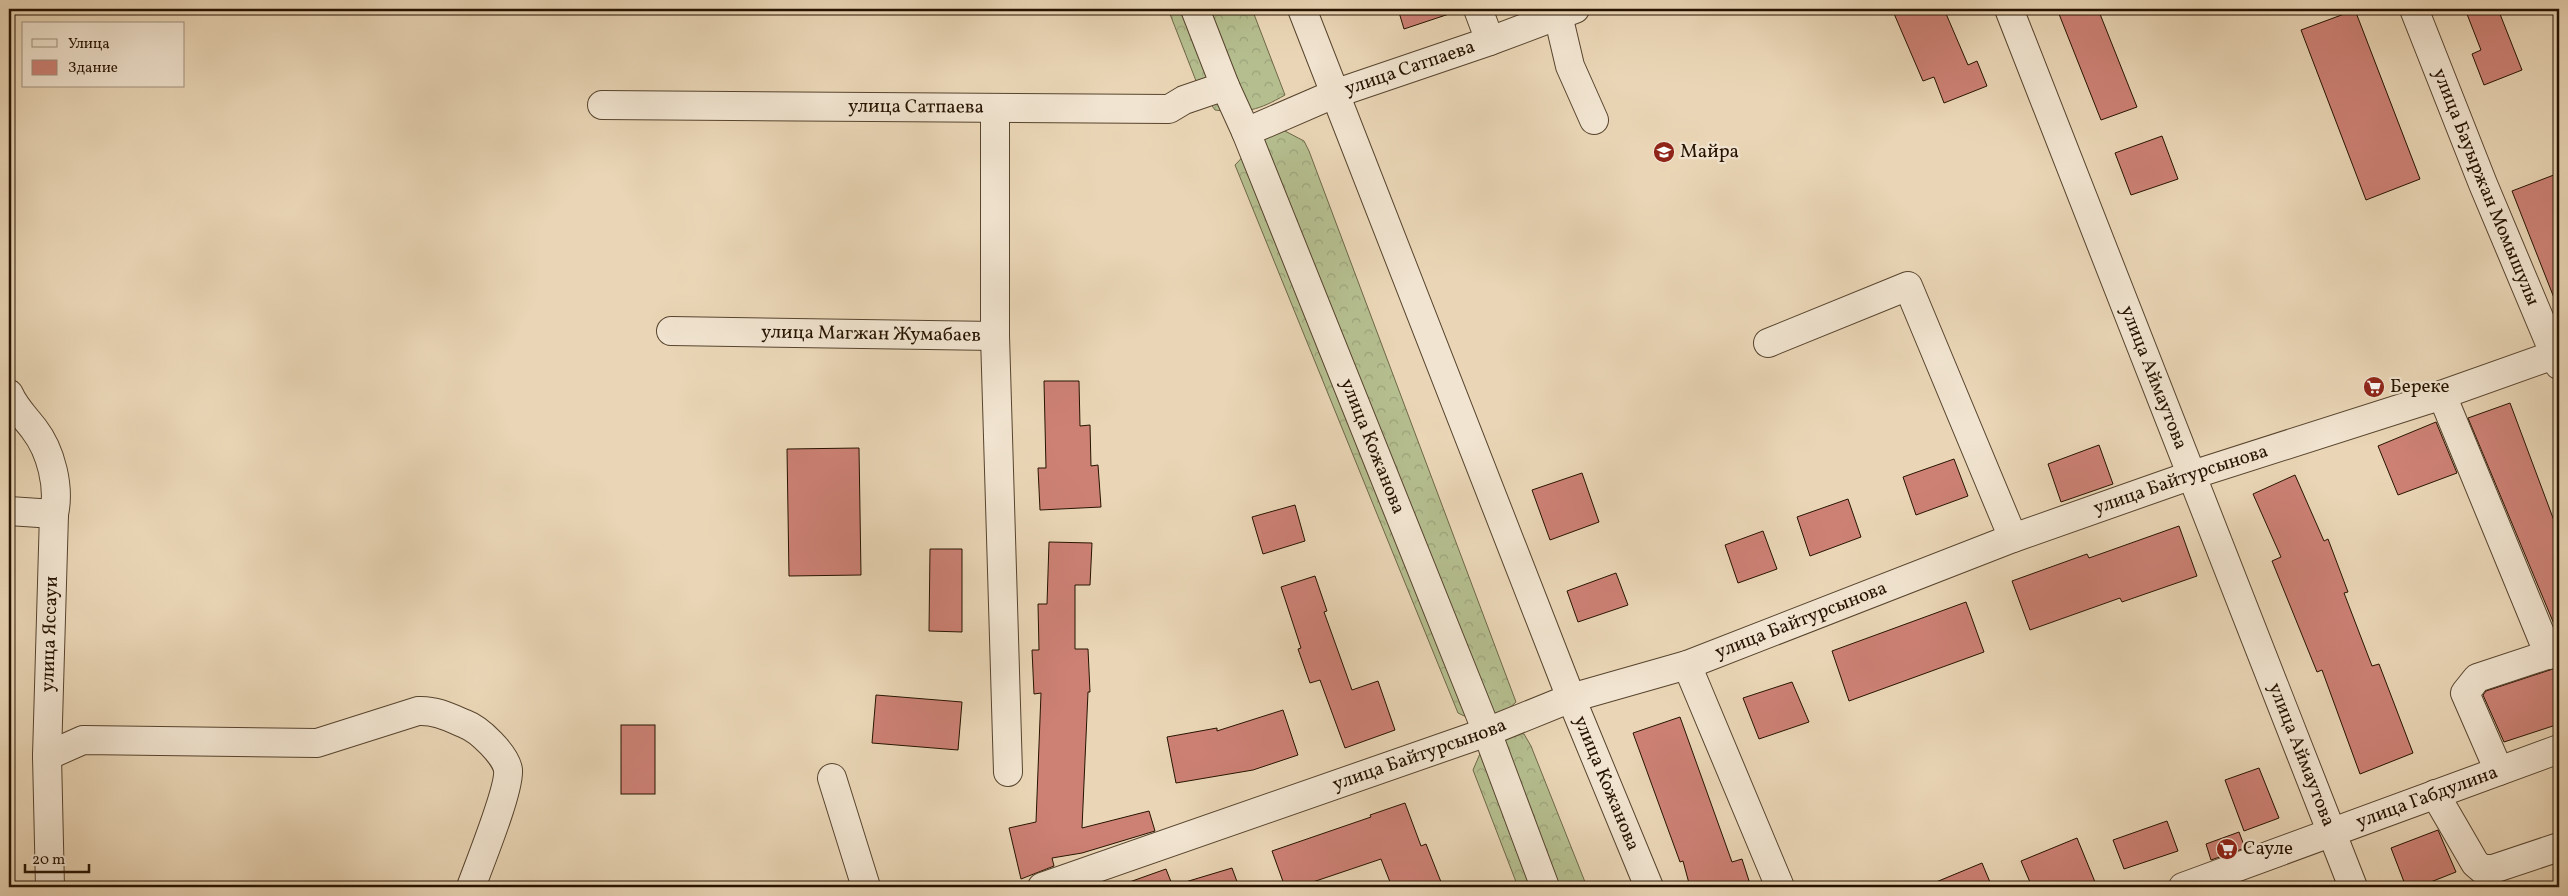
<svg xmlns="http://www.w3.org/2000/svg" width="2568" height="896" font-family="Vollkorn,serif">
  <defs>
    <pattern id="forest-crowns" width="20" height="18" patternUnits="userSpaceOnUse" patternTransform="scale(1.25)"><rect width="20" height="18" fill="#b5be8f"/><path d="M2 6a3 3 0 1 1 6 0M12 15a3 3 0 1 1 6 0" fill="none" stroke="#9ca27a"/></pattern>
  </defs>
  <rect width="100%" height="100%" fill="#ead6b6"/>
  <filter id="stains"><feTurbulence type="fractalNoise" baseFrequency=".004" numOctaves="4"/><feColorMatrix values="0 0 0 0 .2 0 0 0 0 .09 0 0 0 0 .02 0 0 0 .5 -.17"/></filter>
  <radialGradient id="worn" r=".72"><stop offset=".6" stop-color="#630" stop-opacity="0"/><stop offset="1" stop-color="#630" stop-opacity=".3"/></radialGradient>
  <g fill="url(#forest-crowns)" stroke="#6e6848">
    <path d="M 1168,9 L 1252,9 L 1285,95 C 1259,110 1245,114 1215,110 L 1198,86 Z"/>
    <path d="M 1283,130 L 1304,141 L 1309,151 L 1516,702 C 1494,722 1486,727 1458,713 L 1235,165 L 1255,144 Z"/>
    <polygon points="1517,733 1524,734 1531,746 1587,887 1518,887 1473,770 1482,749"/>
  </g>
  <g fill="#cd8175" stroke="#261300">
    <polygon points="1398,9 1454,9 1455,12 1404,29"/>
    <polygon points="1892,9 1944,9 1968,65 1977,61 1987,86 1944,103 1934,77 1923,81"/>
    <polygon points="2057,9 2098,9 2137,107 2101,120"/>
    <polygon points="2465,9 2498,9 2522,70 2484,85 2472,54 2481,50"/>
    <polygon points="2355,10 2420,179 2366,200 2301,30"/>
    <polygon points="2162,136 2178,179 2131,195 2115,153"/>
    <polygon points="2559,173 2559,308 2558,308 2512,191"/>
    <polygon points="1044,381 1079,381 1080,426 1090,425 1091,466 1098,465 1101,507 1040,510 1038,468 1046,468"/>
    <polygon points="2510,403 2559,534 2559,636 2468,418"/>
    <polygon points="2436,422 2457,473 2398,495 2378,446"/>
    <polygon points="2099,445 2113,484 2061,502 2048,464"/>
    <polygon points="859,448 861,575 789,576 787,449"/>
    <polygon points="1954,459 1968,496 1916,515 1903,477"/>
    <polygon points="1582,473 1599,522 1550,540 1532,490"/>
    <polygon points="2295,475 2324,541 2328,539 2348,592 2344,593 2372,666 2379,664 2413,753 2360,774 2322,670 2317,672 2272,561 2281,557 2253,494"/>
    <polygon points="1848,499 1861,537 1810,556 1797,517"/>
    <polygon points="1295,505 1305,541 1263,554 1252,517"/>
    <polygon points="2179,526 2197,576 2122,602 2120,598 2030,630 2012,581 2087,554 2089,558"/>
    <polygon points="1763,531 1777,569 1738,583 1725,545"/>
    <polygon points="1049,542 1092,543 1090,585 1075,585 1075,649 1088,649 1090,692 1088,692 1082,828 1149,811 1155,831 1082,853 1052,858 1054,866 1021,879 1009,828 1036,822 1041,693 1034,694 1032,650 1039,650 1038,604 1047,604"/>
    <polygon points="930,549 962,549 962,632 929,631"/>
    <polygon points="1616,573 1628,605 1578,622 1567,591"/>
    <polygon points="1315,576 1327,611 1324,612 1352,690 1378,681 1395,730 1345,748 1320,680 1310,683 1298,649 1301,648 1281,587"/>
    <polygon points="1966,602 1984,652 1849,701 1832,651"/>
    <polygon points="2559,667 2559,724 2504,742 2483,695 2486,691"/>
    <polygon points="1792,682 1809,722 1759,739 1743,698"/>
    <polygon points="876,695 962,702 958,750 872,743"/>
    <polygon points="1283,710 1298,755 1253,770 1176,783 1167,737 1217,728 1217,731"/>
    <polygon points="1680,717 1732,862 1742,859 1751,887 1690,887 1683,861 1680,862 1633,733"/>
    <rect x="621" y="725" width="34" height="69"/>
    <polygon points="2259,768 2279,818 2244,831 2225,780"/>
    <polygon points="1405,803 1421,846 1426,844 1443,887 1392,887 1381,859 1298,887 1285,887 1272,851 1371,817 1370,815"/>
    <polygon points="2167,821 2178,851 2124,869 2113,840"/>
    <polygon points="2438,830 2456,872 2418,887 2406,887 2391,848"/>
    <polygon points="2239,832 2245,848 2211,860 2206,844"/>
    <polygon points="2077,838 2095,882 2082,887 2032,887 2021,861"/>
    <polygon points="1982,863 1992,887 1924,887"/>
    <polygon points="1232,868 1239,887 1183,887 1182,883"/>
    <polygon points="1166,869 1173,887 1121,887 1121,885"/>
  </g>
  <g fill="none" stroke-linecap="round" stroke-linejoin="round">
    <g stroke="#57442e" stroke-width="30">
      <g id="minor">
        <path id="s1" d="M 1195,9 L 1225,86 L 1246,132 L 1487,732 L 1545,887"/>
        <path id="s2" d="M 1302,9 L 1571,698 L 1649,887"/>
        <polyline points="1478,9 1490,41"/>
        <path id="s3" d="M 2009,9 L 2353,887"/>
        <path id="s4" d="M 2414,9 L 2483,184 L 2559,365"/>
        <polyline points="1558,15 1570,66 1594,120"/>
        <path id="s5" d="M 602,105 L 1169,109 L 1184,100 L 1225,86"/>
        <path id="s6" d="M 1246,132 L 1334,94 L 1490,41 L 1575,9"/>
        <path id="s7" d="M 671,331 L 995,336 L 995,109"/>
        <polyline points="995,336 1008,772"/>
        <polyline points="1768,343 1908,286 2013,538"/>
        <path d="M 9,394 C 15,408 25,417 34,429 C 51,451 60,487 54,514 L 47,756 L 50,887"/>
        <polyline points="2442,395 2549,655"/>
        <polyline points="9,511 54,514"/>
        <polyline points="1687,665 1780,887"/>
        <path d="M 47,756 L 83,740 L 317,743 L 418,711 C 435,710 449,717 465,724 C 479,729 506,755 508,770 C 510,789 479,865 471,887"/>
        <polyline points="2499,771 2465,693 2477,678 2559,651"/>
        <polyline points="832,778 866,887"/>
        <polyline points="2435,794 2475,863 2482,869 2493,869 2559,847"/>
        <path id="s8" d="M 1042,887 L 1487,732 L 1571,698 L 1687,665 L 2013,538 L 2192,475 L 2427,400 L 2559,353"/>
        <path id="s9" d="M 2183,887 L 2559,749"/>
      </g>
    </g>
    <use href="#minor" stroke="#f1e4d0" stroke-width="28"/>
  </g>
  <defs>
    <g id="school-disc" transform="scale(1.125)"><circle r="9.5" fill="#8f2418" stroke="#f1e4d0"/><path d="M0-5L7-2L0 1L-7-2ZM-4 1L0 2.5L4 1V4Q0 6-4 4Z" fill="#fff"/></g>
    <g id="supermarket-disc" transform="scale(1.125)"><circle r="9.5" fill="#8f2418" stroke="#f1e4d0"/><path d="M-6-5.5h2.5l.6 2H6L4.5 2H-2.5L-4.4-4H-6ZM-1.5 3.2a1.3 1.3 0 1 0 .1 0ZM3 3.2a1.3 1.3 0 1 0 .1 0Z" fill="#fff"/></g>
  </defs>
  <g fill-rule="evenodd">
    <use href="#school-disc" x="1664" y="152"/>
    <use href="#supermarket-disc" x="2374" y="387"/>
    <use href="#supermarket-disc" x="2227" y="849"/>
  </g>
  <g text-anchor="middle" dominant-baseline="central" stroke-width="4.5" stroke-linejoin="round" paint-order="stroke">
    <g font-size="19" fill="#261300" stroke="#f1e4d0">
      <text stroke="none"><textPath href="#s6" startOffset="176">улица Сатпаева</textPath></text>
      <text stroke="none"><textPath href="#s5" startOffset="314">улица Сатпаева</textPath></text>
      <text stroke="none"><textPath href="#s4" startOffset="192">улица Бауыржан Момышулы</textPath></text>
      <text stroke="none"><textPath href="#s7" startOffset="200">улица Магжан Жумабаев</textPath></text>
      <text stroke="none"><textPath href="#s3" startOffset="396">улица Аймаутова</textPath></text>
      <text stroke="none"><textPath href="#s1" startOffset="472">улица Кожанова</textPath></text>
      <text stroke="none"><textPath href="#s8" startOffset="1210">улица Байтурсынова</textPath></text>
      <text stroke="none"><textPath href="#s8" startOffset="805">улица Байтурсынова</textPath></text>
      <text transform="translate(50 634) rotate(-88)">улица Яссауи</text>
      <text stroke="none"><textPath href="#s8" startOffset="400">улица Байтурсынова</textPath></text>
      <text stroke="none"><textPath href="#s3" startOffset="801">улица Аймаутова</textPath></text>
      <text stroke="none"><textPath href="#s2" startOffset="832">улица Кожанова</textPath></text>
      <text stroke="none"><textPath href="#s9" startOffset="260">улица Габдулина</textPath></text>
    </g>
    <g font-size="19" fill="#261300" stroke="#f1e4d0" text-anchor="start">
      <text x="1680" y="152">Майра</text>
      <text x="2390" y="387">Береке</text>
      <text x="2243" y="849">Сауле</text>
    </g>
  </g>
  <rect width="2568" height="896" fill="none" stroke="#ead6b6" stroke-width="30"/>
  <rect x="10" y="10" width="2548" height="876" fill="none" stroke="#261300" stroke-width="2.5"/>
  <rect x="15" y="15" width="2538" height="866" fill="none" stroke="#261300"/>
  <rect x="22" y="22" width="162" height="65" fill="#f1e4d0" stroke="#a0907d"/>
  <rect x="32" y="39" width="25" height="8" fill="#f1e4d0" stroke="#a0907d"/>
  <text x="68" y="48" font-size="15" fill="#261300">Улица</text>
  <rect x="32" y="60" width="25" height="15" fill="#cd8175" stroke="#a0907d"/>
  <text x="68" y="72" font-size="15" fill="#261300">Здание</text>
  <path d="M25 864v8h64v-8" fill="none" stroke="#261300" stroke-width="2.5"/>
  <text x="32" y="864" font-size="15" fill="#261300" stroke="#f1e4d0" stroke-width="4" paint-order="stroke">20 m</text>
  <rect width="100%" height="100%" filter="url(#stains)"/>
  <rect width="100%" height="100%" fill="url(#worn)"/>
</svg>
